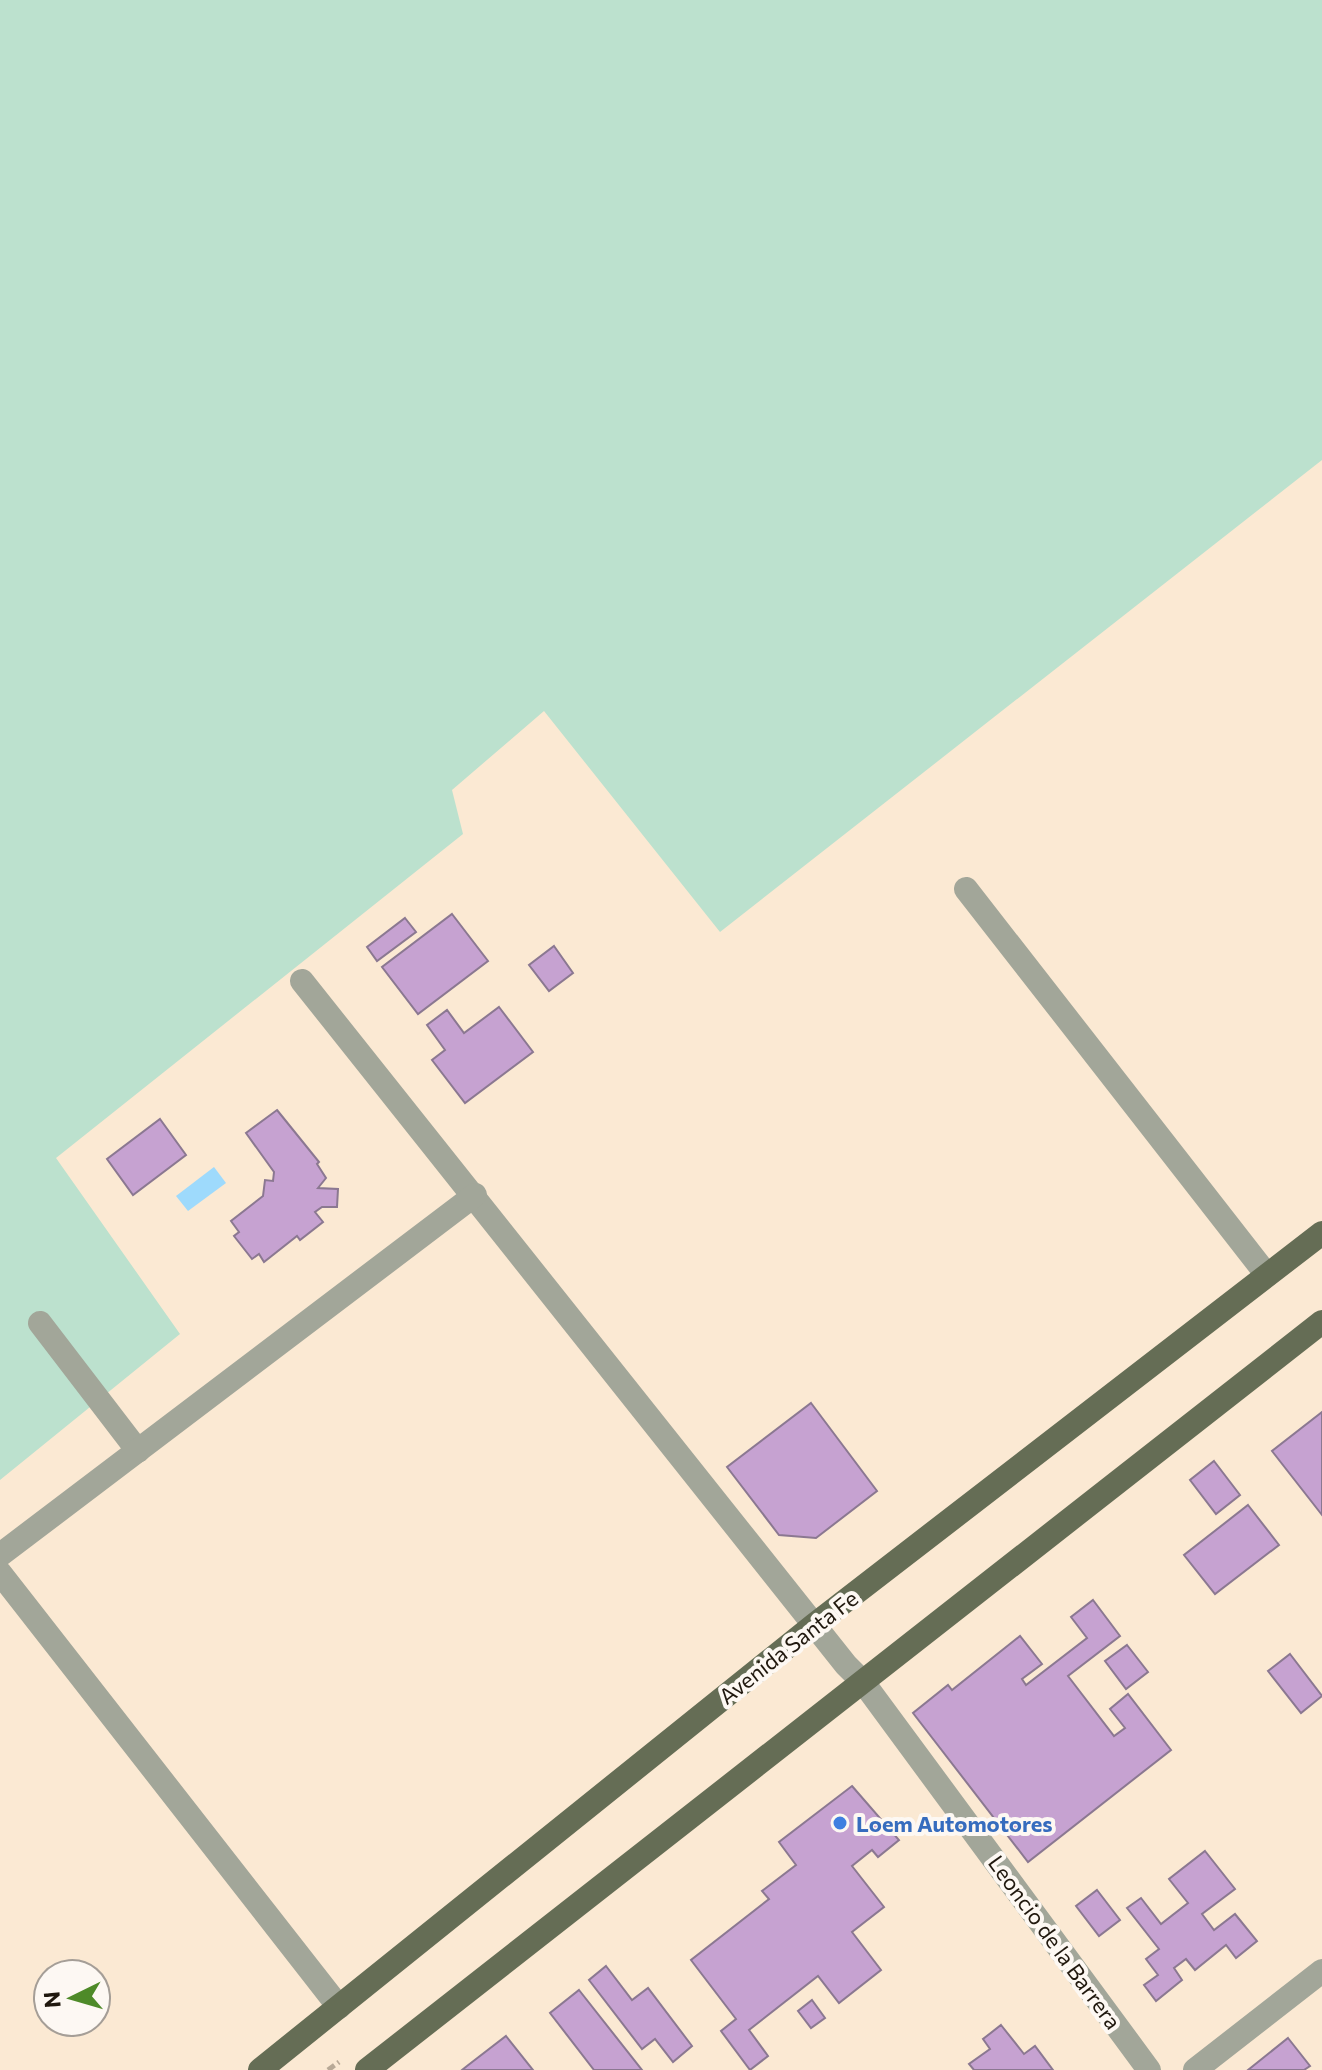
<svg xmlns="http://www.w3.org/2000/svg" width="1322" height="2070" font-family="Commissioner,sans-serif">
  <rect width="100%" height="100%" fill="#fbe9d3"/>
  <polygon fill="#bce1ce" points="0,0 1322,0 1322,460 720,932 544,711 452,790 463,834 56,1158 180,1334 0,1480"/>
  <polygon fill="#9edafc" points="214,1167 226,1183 188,1211 176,1196"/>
  <g fill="#c6a2d1" stroke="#8b7891" stroke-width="2">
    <polygon points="452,914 488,961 418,1014 382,967"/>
    <polygon points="405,918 416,932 377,961 367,947"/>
    <polygon points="554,946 573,973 549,991 529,965"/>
    <polygon points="499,1007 533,1052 465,1103 432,1060 445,1050 427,1025 447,1010 464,1033"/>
    <polygon points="277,1110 319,1162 317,1164 326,1178 318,1188 338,1189 337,1207 322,1207 315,1212 323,1222 300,1240 297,1236 264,1262 259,1254 252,1259 234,1236 239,1232 231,1221 263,1196 265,1180 273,1181 274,1172 246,1133"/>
    <polygon points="160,1119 186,1155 133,1195 107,1159"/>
    <polygon points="811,1403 877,1491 816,1538 779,1535 727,1467"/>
    <polygon points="1322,1412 1322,1515 1272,1451"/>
    <polygon points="1214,1461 1240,1495 1216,1514 1190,1480"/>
    <polygon points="1248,1505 1279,1545 1215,1594 1184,1555"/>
    <polygon points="1093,1600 1120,1636 1068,1676 1114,1736 1125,1728 1110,1709 1128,1694 1171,1750 1028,1862 913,1713 948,1685 952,1690 1020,1636 1042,1664 1022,1679 1026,1685 1087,1638 1071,1617"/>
    <polygon points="1127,1645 1148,1672 1126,1689 1105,1661"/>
    <polygon points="1290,1654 1322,1696 1301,1713 1268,1671"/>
    <polygon points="852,1786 899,1840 878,1857 872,1850 852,1866 884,1907 852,1932 881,1970 839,2003 818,1976 749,2030 768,2056 750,2070 721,2031 736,2019 691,1960 769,1899 762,1891 796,1865 779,1842"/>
    <polygon points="1205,1851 1235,1889 1202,1914 1214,1930 1235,1914 1257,1941 1236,1958 1226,1945 1195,1970 1186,1959 1174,1968 1182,1980 1156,2001 1144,1985 1158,1975 1146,1959 1159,1949 1127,1908 1141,1898 1161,1924 1188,1903 1169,1879"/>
    <polygon points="1097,1890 1120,1920 1099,1936 1076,1906"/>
    <polygon points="606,1966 632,2000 648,1988 692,2046 673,2062 655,2039 642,2049 589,1980"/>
    <polygon points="579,1990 642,2070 594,2070 550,2013"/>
    <polygon points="812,2000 825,2018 811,2028 798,2011"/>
    <polygon points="1001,2025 1024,2054 1035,2046 1053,2070 974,2070 969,2064 990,2049 983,2039"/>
    <polygon points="506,2036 533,2070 462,2070 467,2066"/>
    <polygon points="1288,2038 1310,2066 1304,2070 1248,2070"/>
  </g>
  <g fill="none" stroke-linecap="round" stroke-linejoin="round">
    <polyline stroke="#b8a996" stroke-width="5" stroke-dasharray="8 4" stroke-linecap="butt" points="328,2070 339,2062"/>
    <g stroke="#a2a699" stroke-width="24">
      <polyline points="966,889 1267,1275"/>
      <polyline points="302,981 846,1665 863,1682 1149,2070"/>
      <polyline points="40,1323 138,1451"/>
      <polyline points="0,1555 475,1195"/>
      <polyline points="0,1573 339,2007"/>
      <polyline points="1195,2070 1322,1971"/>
    </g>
    <g stroke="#656d55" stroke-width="24">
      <polyline points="260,2070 814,1625 1322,1233"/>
      <polyline points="367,2070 1322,1322"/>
    </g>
  </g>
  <circle fill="#3f7fe0" stroke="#fdf8f3" stroke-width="3" cx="840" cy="1823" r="8"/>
  <g text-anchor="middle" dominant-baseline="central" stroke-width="8" stroke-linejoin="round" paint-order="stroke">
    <g font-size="22" fill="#20180e" stroke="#fdf8f3">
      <text transform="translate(788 1647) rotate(-38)">Avenida Santa Fe</text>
      <text transform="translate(1055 1942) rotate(54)">Leoncio de la Barrera</text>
    </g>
    <g font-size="22" font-weight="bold" fill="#366cbe" stroke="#fdf8f3" text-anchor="start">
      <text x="856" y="1823">Loem Automotores</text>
    </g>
  </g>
  <g transform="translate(72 1998) rotate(265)"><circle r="38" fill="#fdf8f3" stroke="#a59e97" stroke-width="2"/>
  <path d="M0-6L14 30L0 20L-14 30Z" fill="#4e8a28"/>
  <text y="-12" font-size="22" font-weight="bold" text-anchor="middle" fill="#20180e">N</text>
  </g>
</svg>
